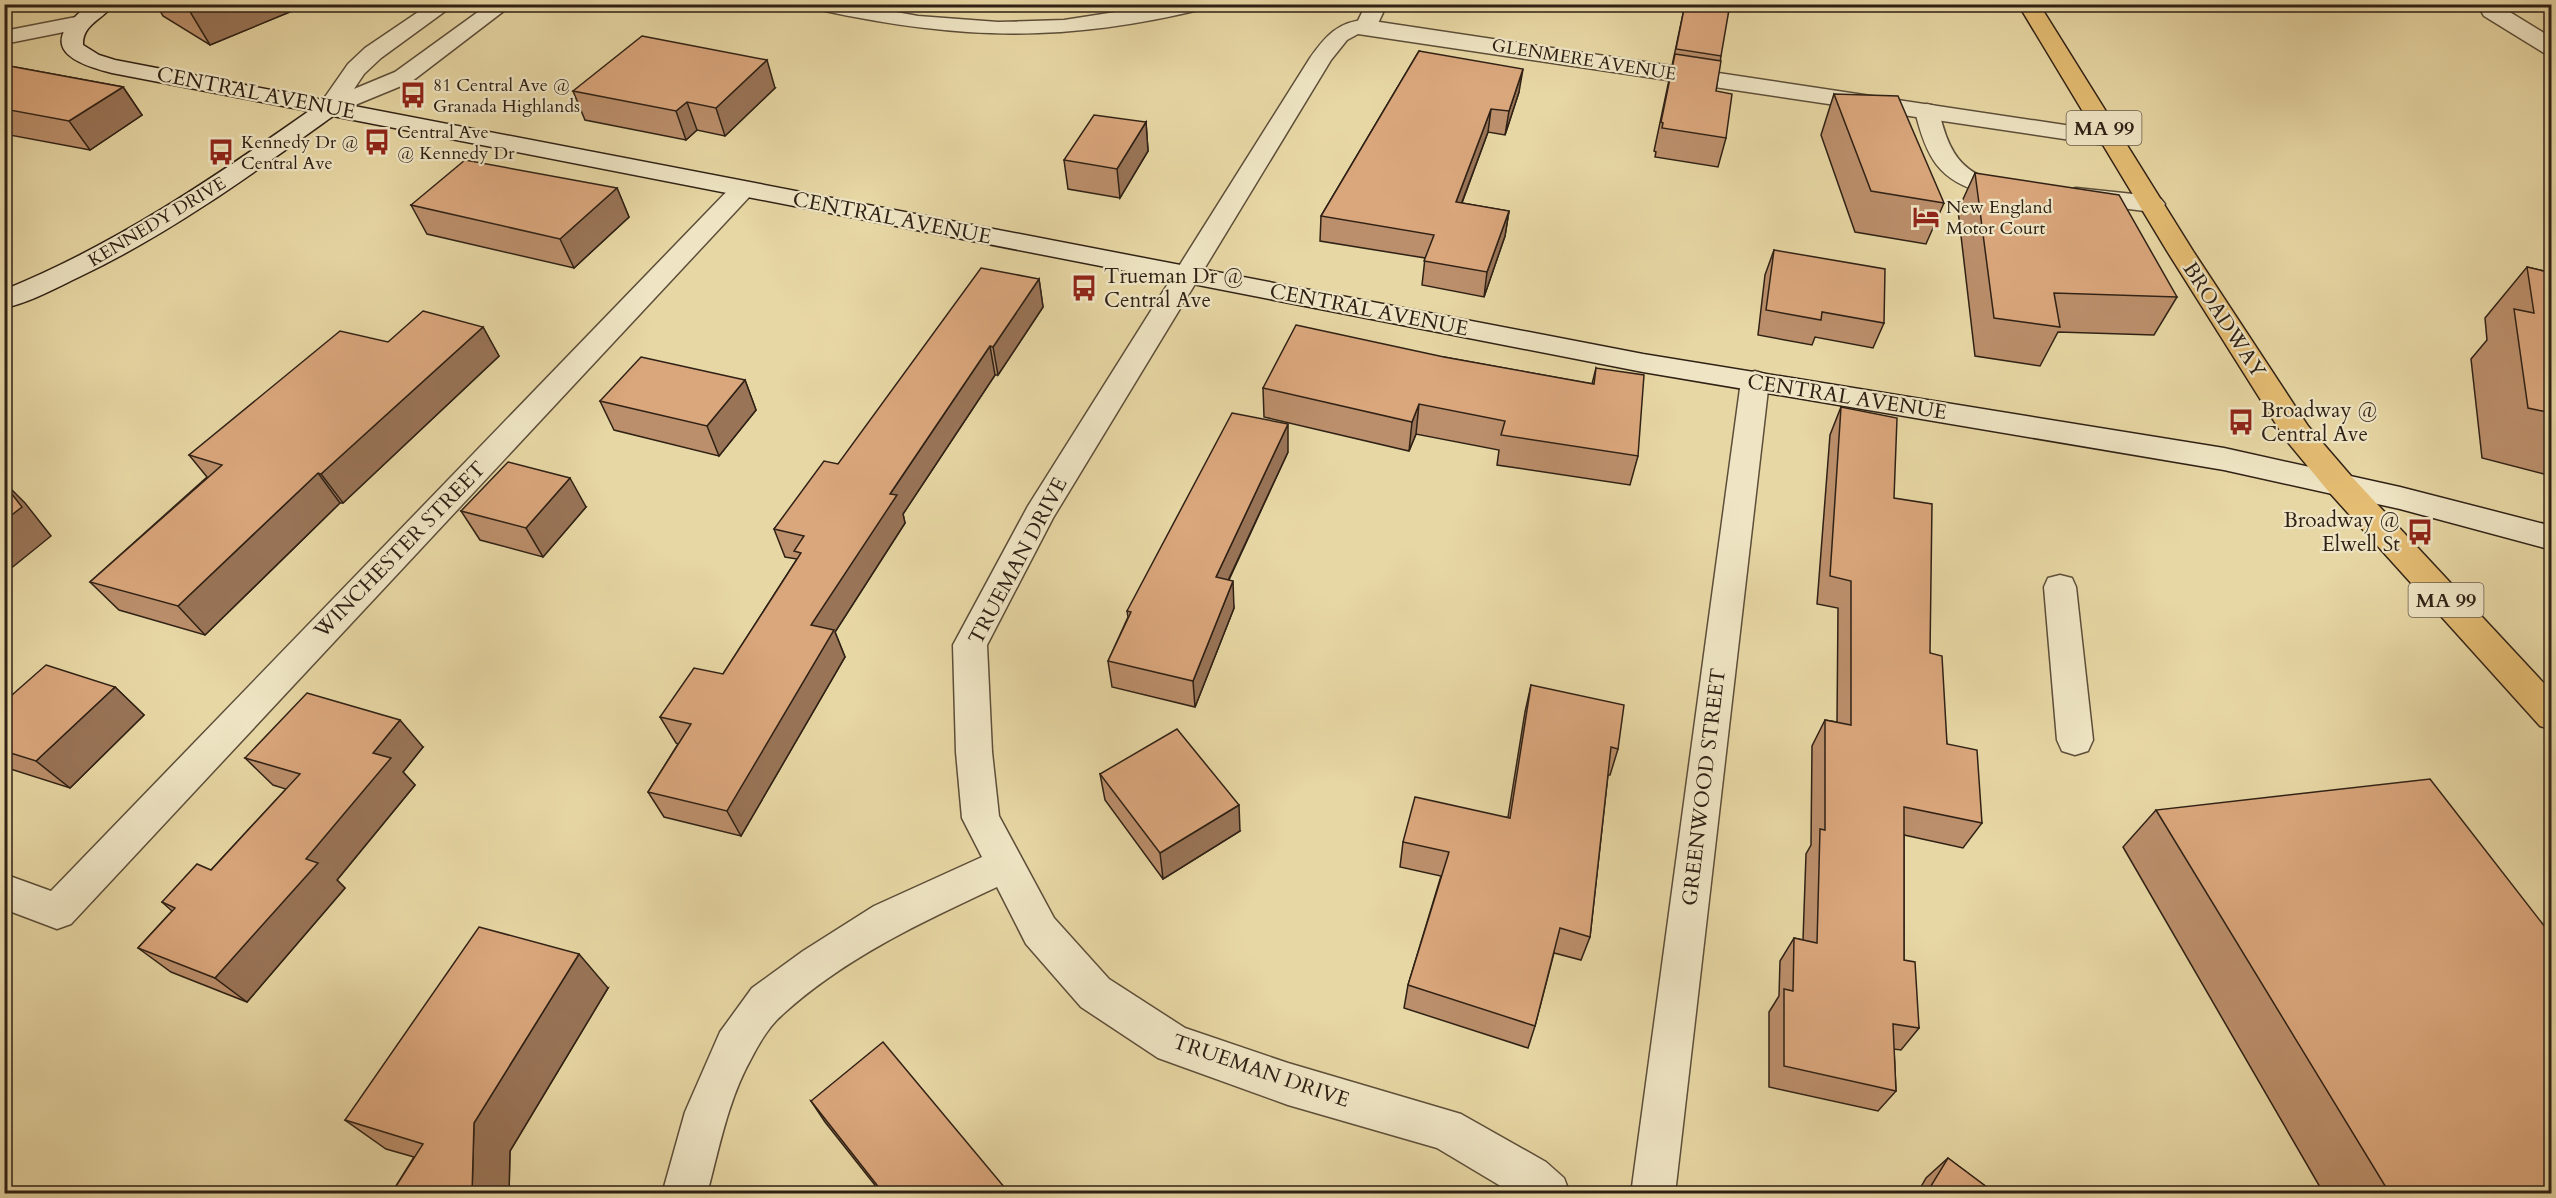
<svg xmlns="http://www.w3.org/2000/svg" width="2556" height="1198" font-family="Cardo,serif">
  <rect width="100%" height="100%" fill="#e7d7a4"/>
  <filter id="stains"><feTurbulence type="fractalNoise" baseFrequency=".00333" numOctaves="4"/><feColorMatrix values="0 0 0 0 .2 0 0 0 0 .09 0 0 0 0 .02 0 0 0 .5 -.17"/></filter>
  <radialGradient id="worn" r=".72"><stop offset=".6" stop-color="#630" stop-opacity="0"/><stop offset="1" stop-color="#630" stop-opacity=".3"/></radialGradient>
  <g fill="none" stroke-linecap="round" stroke-linejoin="round">
    <g stroke="#5d4e39" stroke-width="3">
      <g id="lane">
        <polygon points="1366,4 1387,4 1374,32 1366,34 1358,32 1355,27"/>
        <path d="M 1927,104 L 1935,106 L 1939,111 C 1946,142 1956,169 1989,179 C 2000,182 2011,182 2022,185 L 2025,190 L 2022,195 C 2010,198 1998,196 1985,193 C 1938,181 1926,156 1915,111 L 1919,106 Z"/>
        <polygon points="2076,188 2152,196 2161,199 2165,204 2161,209 2152,212 2067,201 2063,196 2067,191"/>
        <polygon points="2060,575 2072,578 2076,587 2093,740 2088,751 2075,755 2062,751 2057,740 2044,587 2048,578"/>
      </g>
    </g>
    <g stroke="#5d4e39" stroke-width="3">
      <g id="street">
        <polygon points="430,4 455,4 381,58 364,74 354,89 395,72 489,4 513,4 411,82 338,112 330,114 322,112 318,107 348,64 365,48"/>
        <path d="M 810,4 L 852,4 L 918,16 L 998,22 L 1064,20 L 1167,4 L 1205,4 L 1203,9 C 1064,43 959,40 820,10 L 812,9 Z"/>
        <polygon points="2492,5 2500,6 2552,38 2552,55 2544,53 2484,16 2481,11 2484,6"/>
        <polygon points="81,16 89,17 92,22 89,27 4,44 4,31"/>
        <path d="M 1366,20 L 2111,132 L 2119,134 L 2123,139 L 2119,144 L 2111,146 L 1358,34 L 1347,40 L 1331,60 L 1053,518 L 987,645 L 992,752 L 999,816 L 1054,918 L 1109,979 L 1185,1028 L 1288,1063 L 1461,1114 L 1546,1162 L 1564,1178 L 1570,1194 L 1514,1194 L 1437,1148 L 1288,1105 L 1158,1058 L 1081,1007 L 1026,944 L 997,887 C 922,922 844,958 782,1015 C 770,1025 758,1045 751,1059 C 728,1100 719,1149 707,1194 L 662,1194 L 685,1112 L 720,1032 L 752,988 L 803,951 L 874,906 L 982,857 L 962,818 L 956,752 L 953,645 L 1028,506 L 1310,58 C 1325,37 1338,21 1366,20 Z"/>
        <polygon points="743,182 752,184 755,189 752,194 71,924 57,929 4,909 4,874 51,891 734,184"/>
        <polygon points="1755,371 1765,374 1769,381 1675,1194 1631,1194 1741,381 1745,374"/>
      </g>
    </g>
    <g stroke="#2f2115" stroke-width="3">
      <path id="secondary" d="M 90,4 L 114,4 C 104,19 82,24 83,45 L 99,55 L 115,60 L 1643,354 L 2224,448 L 2400,487 L 2552,526 L 2552,550 L 2400,509 L 2224,470 L 1643,372 L 333,116 C 252,174 171,233 81,276 C 56,288 31,302 4,308 L 4,290 C 115,245 212,179 309,111 L 112,73 C 63,61 39,43 90,4 Z"/>
    </g>
    <g stroke="#2f2115" stroke-width="3">
      <polygon id="primary" points="2018,4 2039,4 2193,251 2308,426 2351,476 2552,692 2552,730 2540,726 2329,492 2286,440 2167,251"/>
    </g>
    <use href="#lane" fill="#efe5c4" fill-rule="evenodd"/>
    <use href="#street" fill="#efe5c4" fill-rule="evenodd"/>
    <use href="#secondary" fill="#efe5c4" fill-rule="evenodd"/>
    <use href="#primary" fill="#e4bc72" fill-rule="evenodd"/>
  </g>
  <g fill="#bb8f6b" stroke="#2f2115" stroke-width="1.5">
    <polygon points="156,4 309,4 210,45 163,16"/>
    <polygon points="1685,4 1721,56 1716,91 1726,138 1718,167 1655,157 1656,152 1654,151"/>
    <polygon points="1419,51 1519,92 1505,135 1488,132 1462,203 1509,211 1505,236 1484,297 1422,285 1425,258 1320,241 1321,216"/>
    <polygon points="4,65 123,87 142,115 90,150 4,134"/>
    <polygon points="775,88 725,136 697,130 686,140 585,120 573,91"/>
    <polygon points="1834,94 1944,203 1926,244 1855,232 1821,135"/>
    <polygon points="1146,122 1148,151 1120,198 1068,189 1064,160"/>
    <polygon points="1975,173 2177,297 2154,335 2058,332 2040,366 1975,356 1958,210"/>
    <polygon points="617,188 629,217 574,268 427,234 411,205"/>
    <polygon points="1774,250 1884,323 1873,348 1815,337 1812,345 1758,335 1765,275"/>
    <polygon points="2527,267 2552,273 2552,476 2482,458 2471,359 2487,340 2485,318"/>
    <polygon points="1039,279 1043,307 998,375 995,375 903,514 905,523 835,632 845,657 741,836 664,817 648,792 678,744 676,743 660,717 723,674 797,559 785,557 774,529 838,464"/>
    <polygon points="483,327 499,356 343,503 340,503 205,635 119,610 90,582 207,477 189,455 388,342"/>
    <polygon points="1444,357 1592,384 1596,368 1638,456 1630,485 1497,465 1499,450 1416,434 1409,451 1264,417 1263,388"/>
    <polygon points="745,380 756,410 719,456 614,430 600,401"/>
    <polygon points="1841,407 1894,498 1930,653 1947,744 1982,823 1963,848 1904,835 1904,960 1919,1028 1901,1050 1894,1049 1896,1091 1878,1111 1769,1087 1769,1012 1779,996 1780,961 1794,938 1803,940 1806,854 1811,845 1812,746 1825,720 1837,722 1838,608 1817,604 1830,435"/>
    <polygon points="1288,452 1229,580 1234,608 1195,707 1112,687 1108,661 1128,617 1127,611"/>
    <polygon points="586,507 543,557 480,540 461,511"/>
    <polygon points="1531,685 1618,749 1610,775 1608,775 1590,937 1581,960 1554,953 1535,1026 1528,1048 1404,1008 1408,985 1441,876 1400,867 1403,842 1508,817 1525,712"/>
    <polygon points="115,687 144,715 70,788 4,767 4,702"/>
    <polygon points="423,747 403,772 415,785 337,880 345,888 247,1002 171,972 138,948 172,911 162,902 211,870 286,789 273,785 245,758"/>
    <polygon points="1100,774 1240,831 1163,879 1105,800"/>
    <polygon points="2156,810 2552,1194 2324,1194 2123,847"/>
    <polygon points="608,988 510,1151 509,1194 391,1194 414,1157 386,1149 345,1120"/>
    <polygon points="811,1101 1010,1194 882,1194 825,1122"/>
    <polygon points="1948,1158 1996,1194 1917,1194 1926,1178"/>
  </g>
  <g fill="#997457" stroke="#2f2115" stroke-width="1.5">
    <polygon points="188,4 309,4 210,45 186,5"/>
    <polygon points="767,60 775,88 725,136 716,108"/>
    <polygon points="1523,69 1519,92 1505,135 1509,111"/>
    <polygon points="123,87 142,115 90,150 69,121"/>
    <polygon points="687,102 697,130 686,140 676,111"/>
    <polygon points="1491,109 1488,132 1453,226 1456,202"/>
    <polygon points="1146,122 1148,151 1120,198 1117,169"/>
    <polygon points="617,188 629,217 574,268 560,239"/>
    <polygon points="1509,211 1505,236 1484,297 1487,272"/>
    <polygon points="1039,279 1043,307 998,375 993,347"/>
    <polygon points="483,327 499,356 343,503 321,474"/>
    <polygon points="990,346 995,375 903,514 905,523 835,632 845,657 741,836 727,811 811,625 890,494"/>
    <polygon points="745,380 756,410 719,456 707,426"/>
    <polygon points="1419,404 1416,434 1409,451 1412,422"/>
    <polygon points="1288,424 1288,452 1217,604 1216,577"/>
    <polygon points="318,473 340,503 205,635 178,606"/>
    <polygon points="570,478 586,507 543,557 526,528"/>
    <polygon points="4,482 25,503 51,536 4,574"/>
    <polygon points="1233,581 1234,608 1195,707 1193,681"/>
    <polygon points="115,687 144,715 70,788 36,761"/>
    <polygon points="400,720 423,747 403,772 415,785 337,880 345,888 247,1002 215,978 306,859 373,753"/>
    <polygon points="1239,805 1240,831 1163,879 1160,853"/>
    <polygon points="579,954 608,988 510,1151 509,1194 472,1194 474,1123"/>
  </g>
  <g fill="#daa67c" stroke="#2f2115" stroke-width="1.5">
    <polygon points="1685,4 1730,4 1721,56 1676,49"/>
    <polygon points="642,36 767,60 716,108 687,102 676,111 573,91"/>
    <polygon points="1419,51 1523,69 1509,111 1491,109 1456,202 1509,211 1487,272 1424,261 1434,235 1321,216"/>
    <polygon points="1675,54 1721,61 1716,91 1732,94 1726,138 1662,128 1663,123 1661,122"/>
    <polygon points="4,65 123,87 69,121 4,109"/>
    <polygon points="1834,94 1898,96 1944,203 1871,191"/>
    <polygon points="1094,115 1146,122 1117,169 1064,160"/>
    <polygon points="465,160 617,188 560,239 411,205"/>
    <polygon points="1975,173 2119,195 2177,297 2054,293 2060,327 1994,318"/>
    <polygon points="1774,250 1885,269 1884,323 1822,312 1821,320 1766,310"/>
    <polygon points="2527,267 2552,273 2552,413 2528,408 2514,309 2534,313"/>
    <polygon points="981,268 1039,279 993,347 990,346 890,494 897,495 811,625 834,630 727,811 648,792 691,724 660,717 694,668 723,674 801,553 794,551 804,536 774,529 824,461 838,464"/>
    <polygon points="423,311 483,327 321,474 318,473 178,606 90,582 222,465 189,455 340,331 388,342"/>
    <polygon points="1296,325 1444,357 1594,384 1596,368 1644,375 1638,456 1501,435 1505,421 1419,404 1412,422 1263,388"/>
    <polygon points="641,357 745,380 707,426 600,401"/>
    <polygon points="1841,407 1897,418 1894,498 1932,504 1930,653 1942,656 1947,744 1977,750 1982,823 1904,807 1904,960 1915,962 1919,1028 1893,1024 1896,1091 1784,1066 1784,989 1793,991 1794,938 1817,943 1820,829 1825,830 1825,720 1851,725 1851,581 1830,576"/>
    <polygon points="1232,413 1288,424 1216,577 1233,581 1193,681 1108,661 1131,612 1127,611"/>
    <polygon points="508,462 570,478 526,528 461,511"/>
    <polygon points="4,484 22,507 4,521"/>
    <polygon points="46,665 115,687 36,761 4,751 4,702"/>
    <polygon points="1531,685 1624,705 1618,749 1611,747 1590,937 1560,928 1535,1026 1408,985 1449,852 1403,842 1415,797 1510,818"/>
    <polygon points="307,693 400,720 373,753 391,758 306,859 318,863 215,978 138,948 175,908 162,902 197,864 211,870 300,774 245,758"/>
    <polygon points="1177,729 1239,805 1160,853 1100,774"/>
    <polygon points="2430,779 2552,936 2552,1194 2390,1194 2156,810"/>
    <polygon points="479,927 579,954 474,1123 472,1194 391,1194 423,1144 345,1120"/>
    <polygon points="883,1042 1010,1194 884,1194 811,1101"/>
    <polygon points="1948,1158 1996,1194 1926,1194"/>
  </g>
  <defs>
    <g id="bus-bare" transform="scale(2.07)"><path d="M-5-6H5V4H4V6H2V4H-2V6H-4V4H-5ZM-3.5-4V0h7V-4ZM-3.5 1.2v1.5H-2V1.2ZM2 1.2v1.5H3.5V1.2Z" fill="#8f2418" stroke="#efe5c4" stroke-width="2.5" paint-order="stroke"/></g>
    <g id="hotel-bare" transform="scale(2.07)"><path d="M-6-4.5h1.5V1H6V5H4.5V3h-9V5H-6ZM-4 0a1.8 1.8 0 1 1 3.6 0ZM.5 0V-2.5h3Q6-2.5 6 0Z" fill="#8f2418" stroke="#efe5c4" stroke-width="2.5" paint-order="stroke"/></g>
  </defs>
  <g fill-rule="evenodd">
    <use href="#bus-bare" x="413" y="95"/>
    <use href="#bus-bare" x="377" y="142"/>
    <use href="#bus-bare" x="221" y="152"/>
    <use href="#hotel-bare" x="1926" y="217"/>
    <use href="#bus-bare" x="1084" y="288"/>
    <use href="#bus-bare" x="2241" y="422"/>
    <use href="#bus-bare" x="2420" y="532"/>
  </g>
  <g text-anchor="middle" dominant-baseline="central" stroke-width="4.5" stroke-linejoin="round" paint-order="stroke">
    <g font-size="18" fill="#2f2115" stroke="#efe5c4">
      <text transform="translate(1584 60) rotate(9)">GLENMERE AVENUE</text>
      <text transform="translate(157 222) rotate(-31)">KENNEDY DRIVE</text>
    </g>
    <g font-size="18" fill="#2f2115" stroke="#efe5c4" text-anchor="start">
      <text x="433" y="85">81 Central Ave @<tspan x="433" dy="21">Granada Highlands</tspan></text>
      <text x="397" y="132">Central Ave<tspan x="397" dy="21">@ Kennedy Dr</tspan></text>
      <text x="241" y="142">Kennedy Dr @<tspan x="241" dy="21">Central Ave</tspan></text>
      <text x="1946" y="207">New England<tspan x="1946" dy="21">Motor Court</tspan></text>
    </g>
    <g fill="#efe5c4" stroke="#695c4a" stroke-width="1.5">
      <rect x="2066.5" y="111" width="75" height="34" rx="4.5"/>
      <rect x="2408.5" y="583" width="75" height="34" rx="4.5"/>
    </g>
    <g font-size="20" font-weight="bold" fill="#2f2115">
      <text x="2104" y="128">MA 99</text>
      <text x="2446" y="600">MA 99</text>
    </g>
    <g font-size="21" fill="#2f2115" stroke="#efe5c4">
      <text transform="translate(256 93) rotate(11)">CENTRAL AVENUE</text>
      <text transform="translate(892 218) rotate(11)">CENTRAL AVENUE</text>
      <text transform="translate(1369 310) rotate(11)">CENTRAL AVENUE</text>
      <text transform="translate(2224 320) rotate(57)">BROADWAY</text>
      <text transform="translate(1847 397) rotate(9)">CENTRAL AVENUE</text>
      <text transform="translate(400 550) rotate(-46)">WINCHESTER STREET</text>
      <text transform="translate(1018 561) rotate(-62)">TRUEMAN DRIVE</text>
      <text transform="translate(1704 787) rotate(-83)">GREENWOOD STREET</text>
      <text transform="translate(1261 1071) rotate(19)">TRUEMAN DRIVE</text>
    </g>
    <g font-size="21" fill="#2f2115" stroke="#efe5c4" text-anchor="start">
      <text x="1104" y="276">Trueman Dr @<tspan x="1104" dy="24">Central Ave</tspan></text>
      <text x="2261" y="410">Broadway @<tspan x="2261" dy="24">Central Ave</tspan></text>
      <text x="2400" y="520" text-anchor="end">Broadway @<tspan x="2400" dy="24">Elwell St</tspan></text>
    </g>
  </g>
  <rect width="2556" height="1198" fill="none" stroke="#e7d7a4" stroke-width="24"/>
  <rect x="6" y="6" width="2544" height="1186" fill="none" stroke="#2f2115" stroke-width="3"/>
  <rect x="12" y="12" width="2532" height="1174" fill="none" stroke="#2f2115" stroke-width="1.5"/>
  <rect width="100%" height="100%" filter="url(#stains)"/>
  <rect width="100%" height="100%" fill="url(#worn)"/>
</svg>
